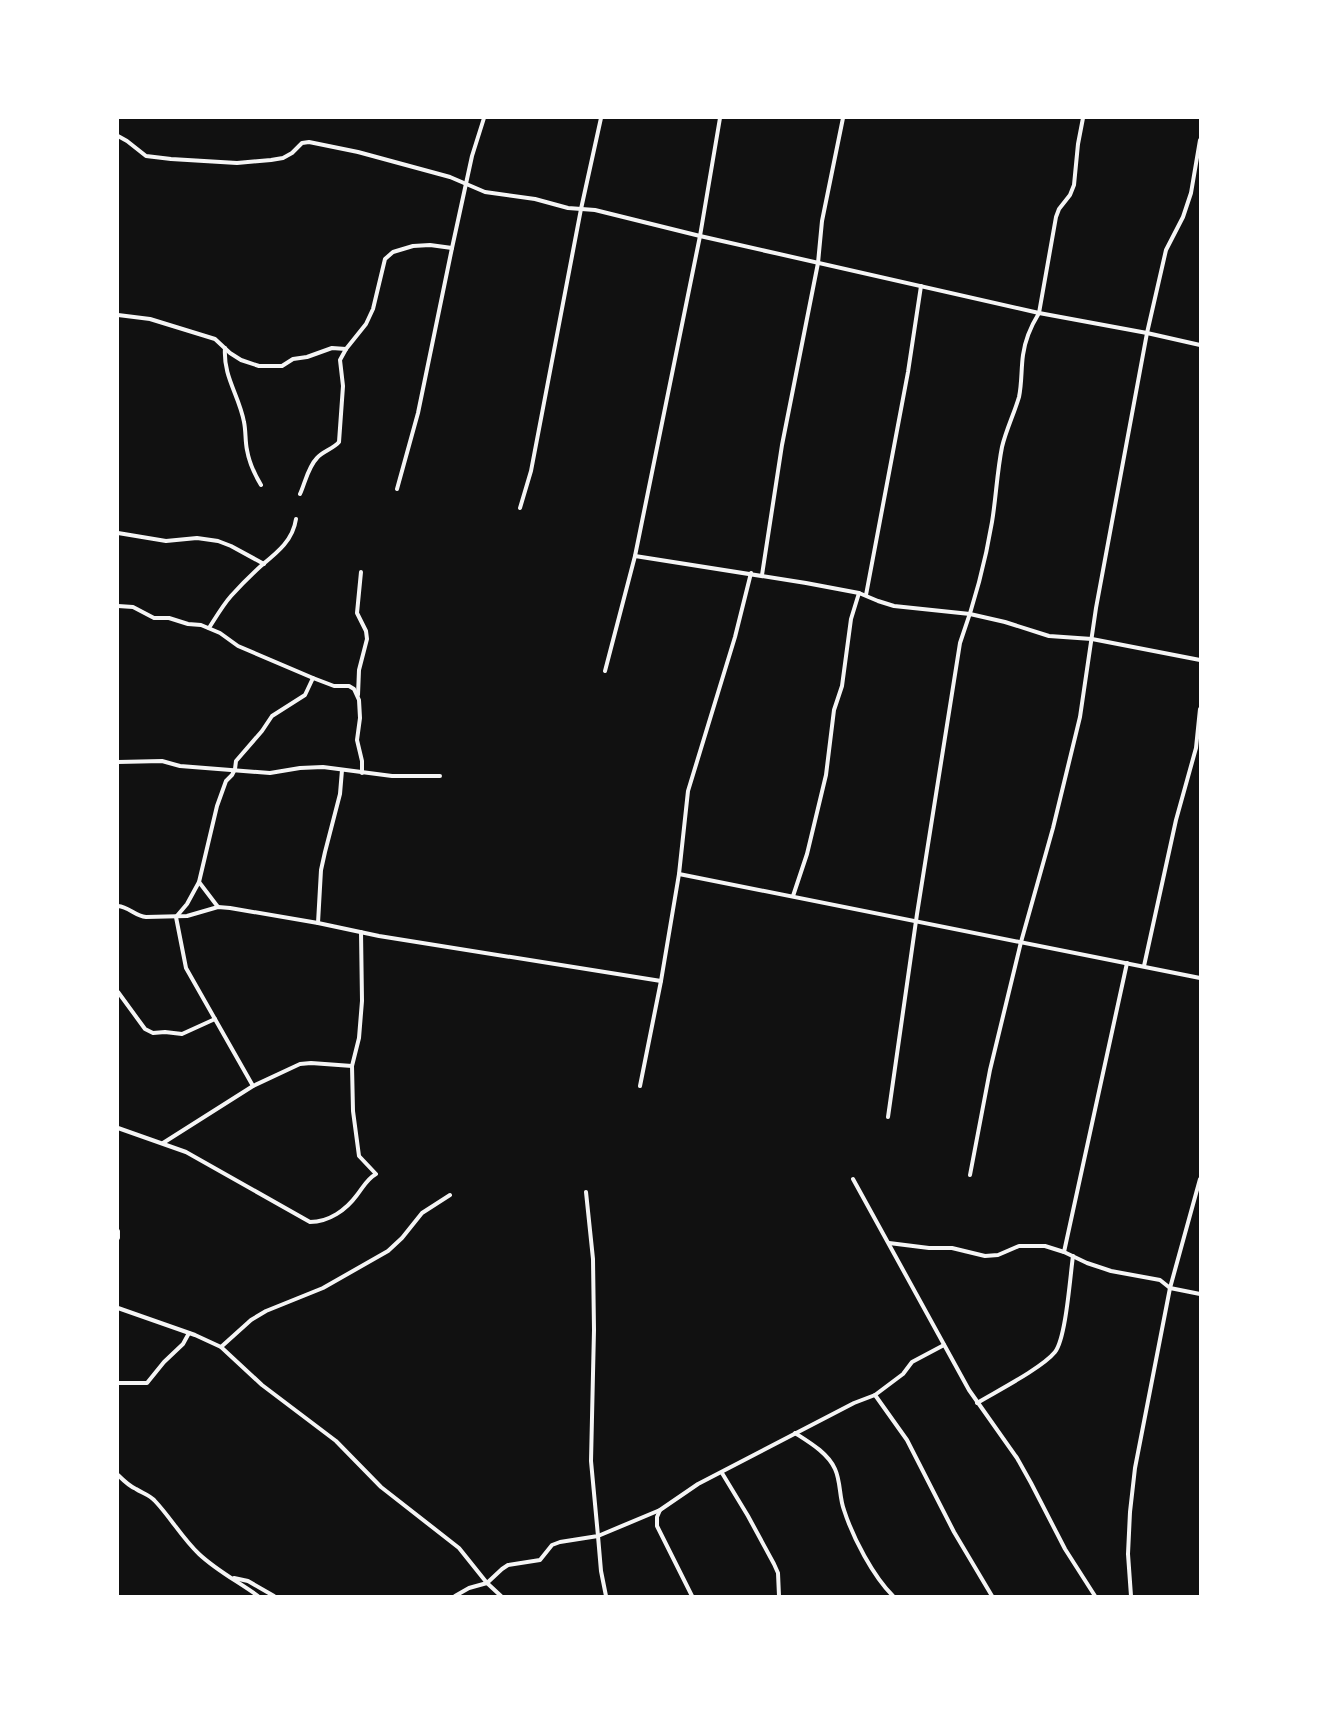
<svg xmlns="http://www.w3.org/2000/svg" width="1318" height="1714" font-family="Bitter,serif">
  <rect width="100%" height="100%" fill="#111"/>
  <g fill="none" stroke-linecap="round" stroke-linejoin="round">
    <g stroke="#f5f5f5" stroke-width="4">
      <polyline points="118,136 127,141 146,156 171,159 237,163 271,160 283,158 292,153 302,143 309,142 358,152 450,177 485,192 535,199 568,208 595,210 700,236 1039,313 1147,333 1200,345"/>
      <polyline points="118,315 150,319 215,339 230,353 241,360 259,366 282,366 293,359 307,357 332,348 346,349"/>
      <path d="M 225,348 C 223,377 239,395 244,422 C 246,431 245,441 247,450 C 249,462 255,475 261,485"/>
      <polyline points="397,489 418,413 452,248"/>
      <path d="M 300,494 C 305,483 308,467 317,458 C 323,451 333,449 339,442 L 343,386 L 340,360 L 346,349 L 366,324 L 373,309 L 385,259 L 393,252 L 413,246 L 430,245 L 452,248 L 472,156 L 484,118"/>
      <polyline points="520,508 531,471 581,209 601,118"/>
      <polyline points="118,533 166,541 197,538 218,541 231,546 264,564"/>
      <polyline points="635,556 806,583 859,593 878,601 894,606 970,614 1005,622 1049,636 1092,639 1200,660"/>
      <polyline points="762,575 782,445 818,263 822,221 843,118"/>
      <polyline points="866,595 908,372 921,286"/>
      <polyline points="118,606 133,607 154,618 169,618 188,624 201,625 220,633 238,646 313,678 334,686 349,686 354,689 359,700 360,718 357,740 362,761 362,773"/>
      <path d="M 209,628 C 216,617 223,605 231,596 C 241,585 252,574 262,565 C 278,552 293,540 296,519"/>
      <polyline points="605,671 635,556 700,236 720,118"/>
      <polyline points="358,695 359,670 367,639 366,631 357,613 361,572"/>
      <polyline points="118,762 162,761 180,766 270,773 300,768 323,767 392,776 440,776"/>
      <polyline points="679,874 1200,978"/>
      <polyline points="199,882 218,907"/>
      <polyline points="793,896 807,854 826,775 834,710 842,686 851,619 859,593"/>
      <path d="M 118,906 C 129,907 135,916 146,917 L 187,916 L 218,907 L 230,908 L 318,923 L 379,936 L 661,981"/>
      <polyline points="318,923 321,870 325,852 340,794 342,770"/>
      <polyline points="1144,966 1176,820 1196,748 1200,709"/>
      <polyline points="118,992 145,1029 153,1033 165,1032 182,1034 215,1019"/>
      <polyline points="253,1086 186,968 176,917 187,904 199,882 217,806 226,781 232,775 235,769 236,761 262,731 272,716 305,695 313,678"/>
      <polyline points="640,1086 661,981 679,874 688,791 735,637 751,573"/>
      <path d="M 888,1117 L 917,914 L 960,643 C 974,604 985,564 992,522 C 996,498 997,472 1002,447 C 1006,430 1014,414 1019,397 C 1022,383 1021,369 1023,355 C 1025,340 1031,326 1039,313 L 1056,217 L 1059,209 L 1070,195 L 1074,185 L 1078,144 L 1083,118"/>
      <path d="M 118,1128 L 186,1152 L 310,1222 C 329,1222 346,1210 357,1195 C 364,1186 367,1179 376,1174 L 359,1156 L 353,1111 L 352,1066 L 359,1038 L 362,1001 L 361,932"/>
      <polyline points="163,1143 253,1086 300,1064 311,1063 352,1066"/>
      <polyline points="970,1175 990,1070 1021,942 1053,828 1080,717 1096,608 1147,333 1166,250 1183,217 1191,193 1200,140"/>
      <polyline points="853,1179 969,1390 1017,1458 1031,1483 1065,1549 1095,1596"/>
      <polyline points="118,1231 118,1238"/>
      <polyline points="889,1243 929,1248 952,1248 985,1256 998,1255 1019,1246 1045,1246 1064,1252 1087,1263 1111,1271 1160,1280 1170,1288 1200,1294"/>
      <polyline points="1064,1252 1127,963"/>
      <polyline points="118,1308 195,1335 221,1347 262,1385 336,1441 381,1487 459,1548 487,1583 501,1596"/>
      <polyline points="221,1347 251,1320 266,1311 323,1288 388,1251 402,1238 422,1213 450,1195"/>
      <polyline points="118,1383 147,1383 164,1362 183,1344 189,1333"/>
      <polyline points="875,1395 907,1440 954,1532 992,1596"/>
      <path d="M 977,1403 C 997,1391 1042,1368 1055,1352 C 1066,1338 1070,1277 1073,1256"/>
      <path d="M 795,1433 C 809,1442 828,1453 835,1469 C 841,1482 839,1497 844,1510 C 853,1538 873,1576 893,1596"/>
      <polyline points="722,1473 748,1516 774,1564 778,1573 779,1596"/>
      <path d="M 118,1475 C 123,1480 129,1486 136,1489 C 142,1493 150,1495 155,1501 C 171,1518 182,1538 199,1554 C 217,1571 239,1582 258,1596"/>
      <polyline points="660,1510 657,1517 657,1526 692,1596"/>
      <polyline points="234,1578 248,1581 274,1596"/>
      <polyline points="455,1596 469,1588 487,1583 502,1569 508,1565 540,1560 552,1545 560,1542 598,1536 591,1461 594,1330 593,1259 586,1192"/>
      <polyline points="606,1596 601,1571 598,1536 660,1510 698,1484 854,1403 875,1395 903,1374 912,1362 944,1345"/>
      <polyline points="1131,1596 1128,1554 1130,1512 1135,1468 1170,1288 1200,1179"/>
    </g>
  </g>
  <rect width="1318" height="1714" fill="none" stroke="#ffffff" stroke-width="238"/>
</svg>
